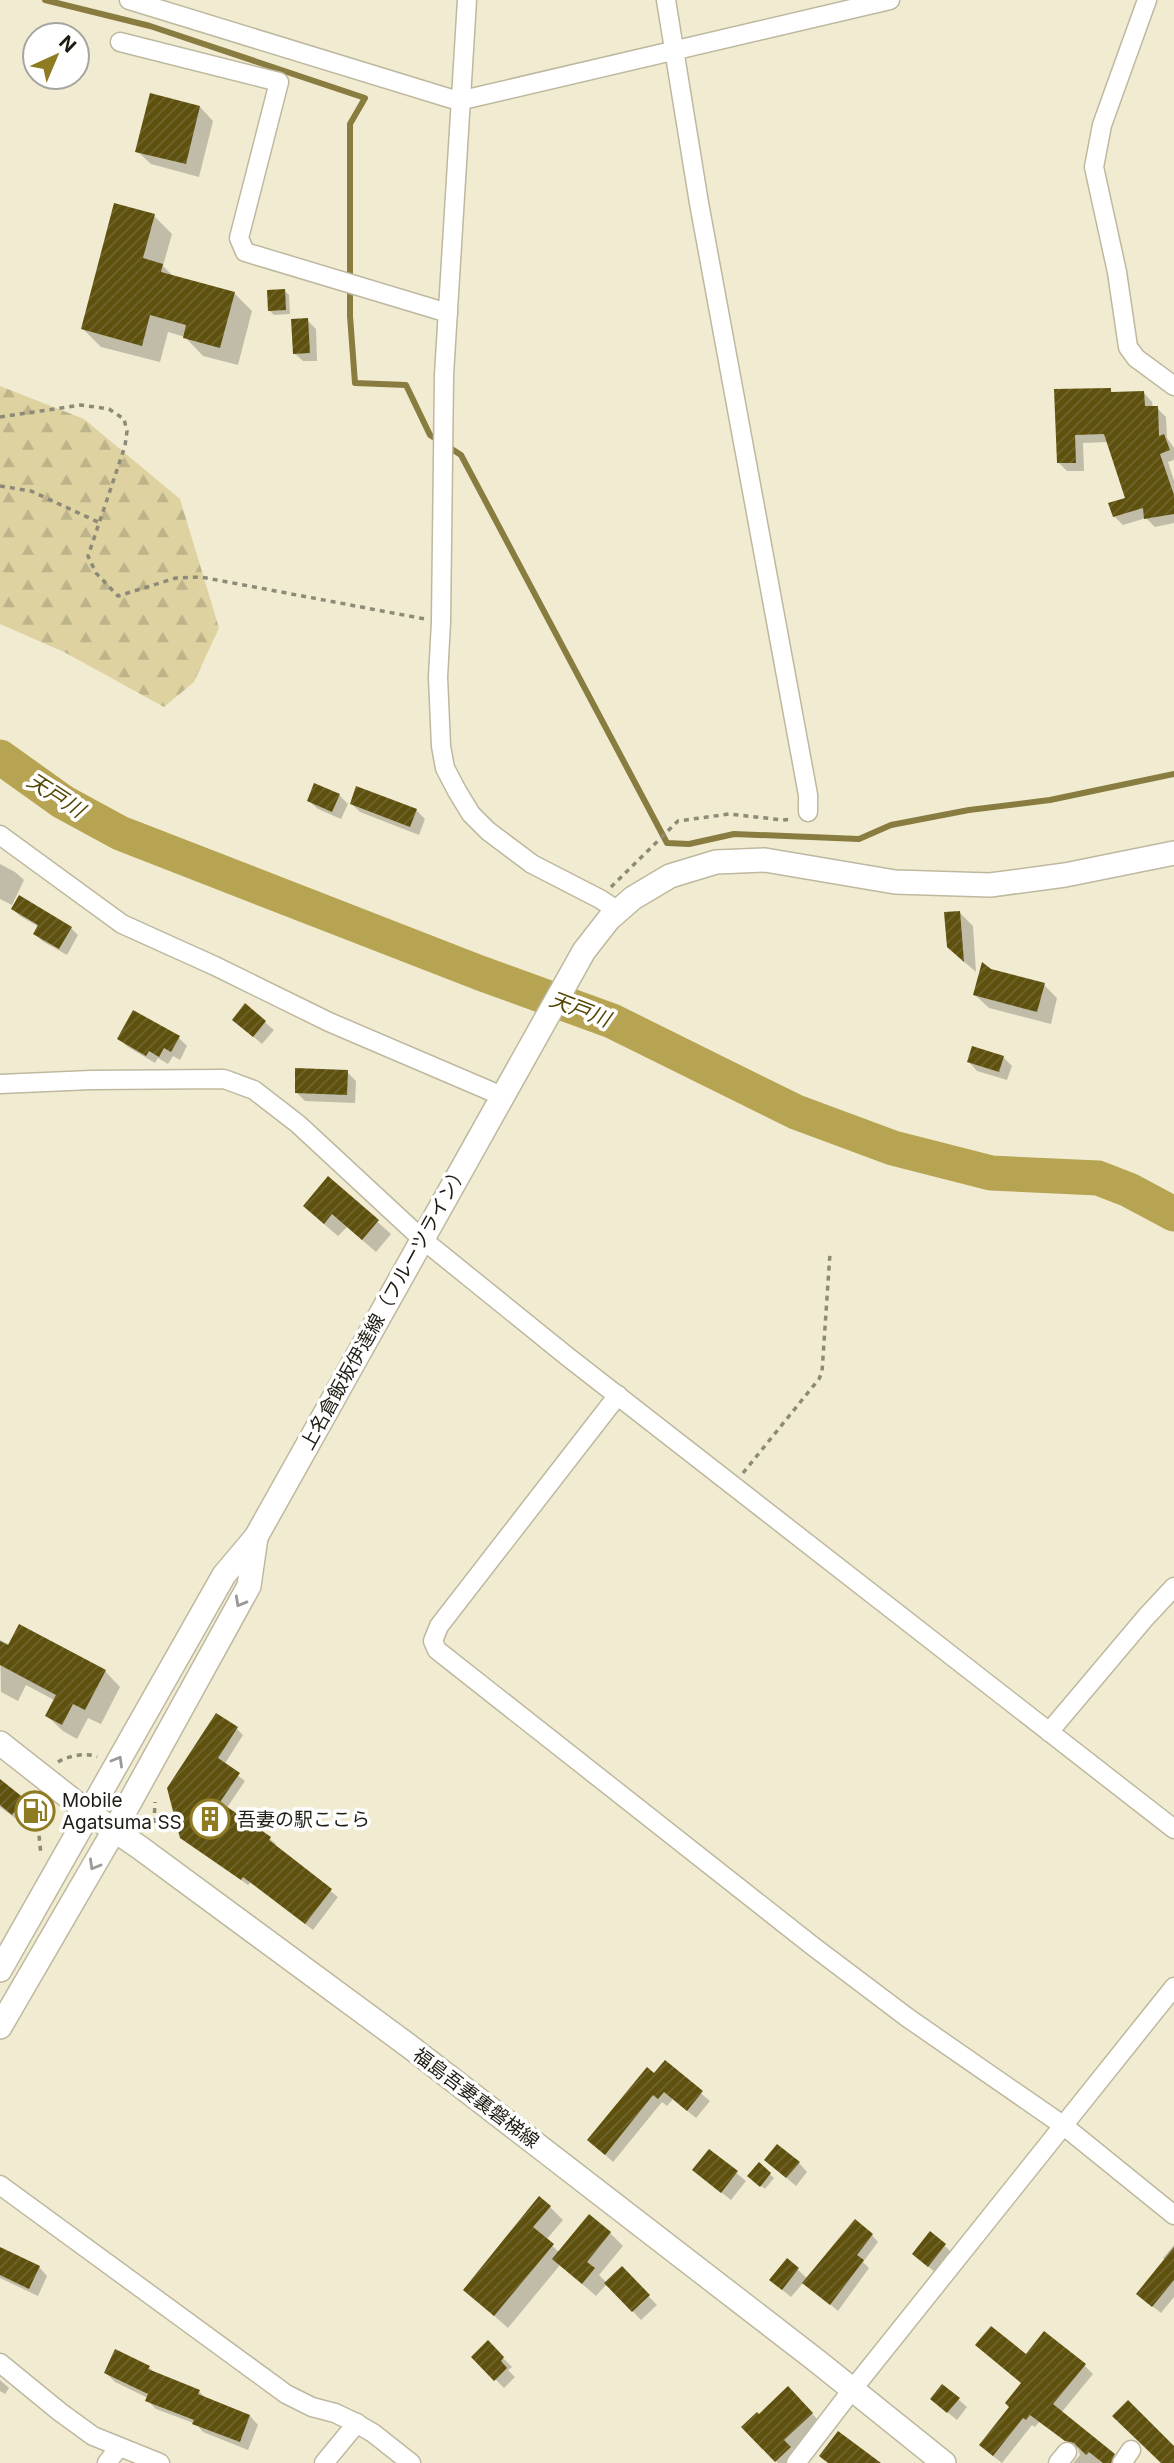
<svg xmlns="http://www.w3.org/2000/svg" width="1174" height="2463" font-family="Inter,'Noto Sans JP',sans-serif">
  <defs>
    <pattern id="forest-firs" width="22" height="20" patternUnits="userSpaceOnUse" patternTransform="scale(1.75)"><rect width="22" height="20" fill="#ded2a1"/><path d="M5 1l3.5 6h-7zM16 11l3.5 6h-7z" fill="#beb48a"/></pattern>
    <pattern id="building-hatch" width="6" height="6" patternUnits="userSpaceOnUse" patternTransform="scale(1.75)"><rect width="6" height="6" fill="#5e500d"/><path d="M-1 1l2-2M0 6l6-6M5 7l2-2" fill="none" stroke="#71652f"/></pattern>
  </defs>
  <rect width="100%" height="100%" fill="#f1ecd1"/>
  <polygon fill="url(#forest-firs)" points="0,386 84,419 180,499 219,628 194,682 164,707 64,652 0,624"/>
  <g fill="#0003">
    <polygon points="200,107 213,121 199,177 151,164 137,151"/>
    <polygon points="154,216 172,234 163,266 175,278 234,293 252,311 238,365 203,356 185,337 168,332 160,362 101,347 83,329"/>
    <polygon points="285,291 289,295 290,314 274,315 270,311"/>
    <polygon points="307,320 316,329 317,361 303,361 294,353"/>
    <polygon points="1110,390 1114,394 1144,393 1152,402 1153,408 1157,408 1166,417 1167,438 1174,448 1174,460 1168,462 1174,481 1174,523 1155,527 1146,518 1123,525 1114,516 1127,500 1109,442 1083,443 1084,471 1067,471 1058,462 1056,391"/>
    <polygon points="339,795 348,804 341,819 318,809 309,801"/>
    <polygon points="352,804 416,810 425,819 419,835 360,812"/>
    <polygon points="0,864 15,872 24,880 12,905 0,899"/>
    <polygon points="13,909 71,928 78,935 67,955 42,941 35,934 39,927 20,916"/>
    <polygon points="959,912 973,926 976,972 962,960"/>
    <polygon points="990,971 1044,985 1057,998 1051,1024 989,1008 975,995"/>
    <polygon points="245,1005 274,1030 262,1044 243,1028"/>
    <polygon points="179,1038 187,1046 180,1060 173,1056 168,1064 158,1058 155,1063 128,1047 119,1039"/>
    <polygon points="1003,1057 1012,1066 1007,1080 977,1071 969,1062"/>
    <polygon points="347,1072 356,1081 355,1103 305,1101 296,1092"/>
    <polygon points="328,1178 391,1234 376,1252 347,1227 338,1236 318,1219"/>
    <polygon points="0,1640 10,1645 105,1671 120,1687 101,1724 88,1718 77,1739 63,1731 47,1716 56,1701 26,1685 18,1701 1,1692"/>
    <polygon points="237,1729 243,1735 224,1765 245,1781 226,1809 269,1838 276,1844 275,1847 338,1897 313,1930 251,1882 248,1885 181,1837 169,1788"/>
    <polygon points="0,1781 37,1813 27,1827 0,1807"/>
    <polygon points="665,2063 710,2101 696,2118 673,2099 667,2106 662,2102 613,2162 589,2140"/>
    <polygon points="710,2151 746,2181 731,2200 703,2178"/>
    <polygon points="766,2160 799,2163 807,2172 796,2186"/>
    <polygon points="759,2165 774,2178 765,2189 753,2180"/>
    <polygon points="550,2207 563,2220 546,2240 560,2253 610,2233 623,2246 599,2275 607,2283 622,2269 657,2305 641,2320 607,2284 596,2296 560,2265 508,2328 465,2290"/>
    <polygon points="872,2235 878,2242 863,2262 869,2268 838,2311 804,2282 791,2297 780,2288 787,2260 808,2279"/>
    <polygon points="1174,2245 1174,2297 1161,2313 1146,2301 1165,2260 1163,2258"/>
    <polygon points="945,2246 953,2254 937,2274 923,2262"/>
    <polygon points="0,2249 39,2267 47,2276 38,2296 0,2278"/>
    <polygon points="488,2343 512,2367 508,2370 515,2377 504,2388 473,2357"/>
    <polygon points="1026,2356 1084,2365 1093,2374 1061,2413 1121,2463 1073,2463 1080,2455 1078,2449 1039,2422 1035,2427 1032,2425 1002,2463 989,2453 1023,2384"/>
    <polygon points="149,2367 156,2375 199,2391 207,2400 250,2416 258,2425 248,2450 203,2432 196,2424 156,2409 147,2400 148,2398 115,2382 106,2373"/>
    <polygon points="0,2380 9,2388 5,2394 0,2391"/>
    <polygon points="788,2389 821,2423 792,2450 798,2456 791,2463 778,2463 744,2427 759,2416"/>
    <polygon points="958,2399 967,2407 957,2420 941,2407"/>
  </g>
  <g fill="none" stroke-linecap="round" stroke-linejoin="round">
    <polyline stroke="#897c40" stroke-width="6" points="45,0 150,26 365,98 350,124 350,316 355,383 406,385 430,435 461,455 667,843 689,844 734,834 859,839 891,825 969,810 1050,800 1174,774"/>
    <polyline stroke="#b6a453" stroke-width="35" points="0,757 63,802 120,833 480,973 612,1021 796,1112 893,1148 991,1173 1098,1178 1129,1190 1174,1214"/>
  </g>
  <g fill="url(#building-hatch)">
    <polygon points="150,93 200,106 186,164 135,152"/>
    <polygon points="114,203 155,214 143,258 163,264 161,272 235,292 220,348 183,338 186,325 150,315 142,346 81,329"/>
    <polygon points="285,289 286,310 268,311 267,290"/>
    <polygon points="308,318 310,353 293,354 291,319"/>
    <polygon points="1111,388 1111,392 1144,391 1145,406 1158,406 1159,436 1164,434 1170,450 1160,454 1174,495 1174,514 1144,519 1143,508 1113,517 1108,503 1125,498 1104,434 1075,435 1076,463 1057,463 1054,389"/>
    <polygon points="314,783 340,794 332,812 307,801"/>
    <polygon points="356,786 417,809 410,827 350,804"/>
    <polygon points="19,895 72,927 59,949 33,934 38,925 11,909"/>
    <polygon points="960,911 964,962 947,947 944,912"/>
    <polygon points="982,962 991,969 1045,983 1037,1012 973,995"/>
    <polygon points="245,1003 266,1021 253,1037 232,1020"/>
    <polygon points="133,1010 180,1036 171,1052 164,1048 159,1057 149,1051 146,1056 117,1039"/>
    <polygon points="972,1046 1004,1056 999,1072 967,1062"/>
    <polygon points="295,1068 348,1070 347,1095 295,1093"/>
    <polygon points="328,1176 379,1220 362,1240 332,1214 324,1224 303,1206"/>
    <polygon points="19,1624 106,1670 85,1710 73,1704 62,1725 45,1716 56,1695 0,1665 0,1641 8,1645"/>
    <polygon points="216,1713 238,1727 218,1758 240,1773 220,1802 271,1837 269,1840 332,1889 305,1924 243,1877 241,1880 180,1838 167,1788"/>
    <polygon points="0,1779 25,1799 12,1815 0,1805"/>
    <polygon points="665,2060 703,2091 687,2111 664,2092 658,2099 653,2095 605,2155 587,2140 647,2067 654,2073"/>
    <polygon points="777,2144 800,2162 786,2178 764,2160"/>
    <polygon points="709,2149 738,2171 721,2193 692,2170"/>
    <polygon points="759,2162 771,2173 760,2187 747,2176"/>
    <polygon points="539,2196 551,2206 533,2227 554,2244 494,2316 463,2290"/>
    <polygon points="589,2214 611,2232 587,2262 595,2268 582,2284 552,2259"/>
    <polygon points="855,2219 873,2234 857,2255 864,2260 830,2305 802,2283"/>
    <polygon points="930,2231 946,2244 928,2267 912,2254"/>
    <polygon points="0,2247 40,2266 29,2289 0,2275"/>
    <polygon points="1174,2247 1174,2280 1152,2307 1136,2294"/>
    <polygon points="787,2258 799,2268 782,2290 769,2280"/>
    <polygon points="622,2266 650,2295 632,2312 604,2283"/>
    <polygon points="991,2326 1026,2354 1044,2331 1086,2364 1053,2404 1115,2454 1111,2463 1103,2463 1089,2452 1086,2455 1074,2443 1065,2441 1030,2415 1026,2420 1023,2418 993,2456 979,2445 1009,2407 1005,2403 1021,2383 975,2345"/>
    <polygon points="488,2340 504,2357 501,2361 507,2368 494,2381 471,2357"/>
    <polygon points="115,2349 150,2366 148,2369 200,2390 198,2394 250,2415 240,2442 192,2424 194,2420 145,2401 148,2394 104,2373"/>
    <polygon points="942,2384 960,2398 947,2413 930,2399"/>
    <polygon points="788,2386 813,2413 784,2440 791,2447 775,2462 741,2427 757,2412 759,2414"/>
    <polygon points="1128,2400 1174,2446 1174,2463 1161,2463 1112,2416"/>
    <polygon points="838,2431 881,2463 828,2463 819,2456"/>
  </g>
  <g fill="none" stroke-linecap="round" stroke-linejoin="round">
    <g stroke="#beb89f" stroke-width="21">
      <g id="minor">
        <polyline points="129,0 452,99 467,99 890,0"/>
        <polyline points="467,0 444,375 441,622 438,677 441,746 445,768 457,791 471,814 488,831 532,864 600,899 618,911"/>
        <polyline points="666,0 699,203 808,795 808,812"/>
        <polyline points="1147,0 1102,125 1094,167 1117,272 1128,347 1136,358 1174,386"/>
        <polyline points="120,42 279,82 239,238 245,252 448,313"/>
        <polyline points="0,835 122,924 215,966 329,1022 502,1096"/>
        <polyline points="0,1084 91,1080 224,1079 254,1090 298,1124 422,1239 568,1357 1174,1829"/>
        <polyline points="618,1395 439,1626 433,1641 437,1650 814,1947 908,2018 1064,2126 1174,2215"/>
        <polyline points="1049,1732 1146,1617 1174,1587"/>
        <polyline points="0,2185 286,2394 312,2407 335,2413 354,2422 373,2433 411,2463"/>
        <polyline points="0,2363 60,2412 93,2436 160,2463"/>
        <polyline points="107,2463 119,2447"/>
        <polyline points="324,2463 357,2423"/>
        <polyline points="796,2463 852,2390 1174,1987"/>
        <polyline points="1058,2463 1067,2452"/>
        <polyline points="1122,2463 1131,2450"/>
      </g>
    </g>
    <g stroke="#beb89f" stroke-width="26">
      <g id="major">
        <polyline points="0,1743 89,1813 139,1847 409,2046 817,2361 944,2463"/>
        <polyline points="0,1970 224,1575 256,1537 584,951 609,919 633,898 670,876 716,862 765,860 895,882 990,885 1065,875 1174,853"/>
        <polyline points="0,2027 115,1829 249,1586 256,1537"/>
      </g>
    </g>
    <g stroke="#8d8a77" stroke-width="3.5" stroke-dasharray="5 5" stroke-linecap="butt">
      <polyline points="0,417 81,405 109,409 124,419 127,431 125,446 88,556 96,573 118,596 176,578 201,577 425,619"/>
      <polyline points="0,486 31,491 98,522"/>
      <polyline points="611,887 678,821 729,814 783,820 792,819"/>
      <polyline points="743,1473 819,1379 822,1372 830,1253"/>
      <path d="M 58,1762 C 67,1756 87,1752 97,1757"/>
      <polyline points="35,1796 41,1855"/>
      <polyline points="154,1823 155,1802"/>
    </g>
    <use href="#minor" stroke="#fff" stroke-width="18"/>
    <use href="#major" stroke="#fff" stroke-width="23"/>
  </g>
  <defs><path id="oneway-chevron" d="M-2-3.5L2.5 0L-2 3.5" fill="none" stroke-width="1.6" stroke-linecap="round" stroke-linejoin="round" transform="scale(1.75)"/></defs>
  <g stroke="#9a9995">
    <use href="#oneway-chevron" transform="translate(240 1602) rotate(119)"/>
    <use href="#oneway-chevron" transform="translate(118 1761) rotate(-60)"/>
    <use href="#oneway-chevron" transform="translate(94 1865) rotate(120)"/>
  </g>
  <defs>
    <g id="fuel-ring" transform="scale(2.0125)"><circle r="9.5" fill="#fff" stroke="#8f7c22" stroke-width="1.5"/><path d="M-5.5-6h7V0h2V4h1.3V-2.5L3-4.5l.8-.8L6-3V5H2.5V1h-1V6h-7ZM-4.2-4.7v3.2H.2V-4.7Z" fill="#8f7c22"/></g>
    <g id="building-ring" transform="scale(2.0125)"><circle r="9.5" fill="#fff" stroke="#8f7c22" stroke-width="1.5"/><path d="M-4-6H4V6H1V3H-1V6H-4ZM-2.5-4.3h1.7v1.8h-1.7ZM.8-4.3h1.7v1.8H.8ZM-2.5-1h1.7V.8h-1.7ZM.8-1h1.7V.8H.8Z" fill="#8f7c22"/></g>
  </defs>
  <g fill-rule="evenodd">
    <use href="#fuel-ring" x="35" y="1811"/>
    <use href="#building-ring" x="210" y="1819"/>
  </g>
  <g text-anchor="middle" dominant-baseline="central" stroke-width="7" stroke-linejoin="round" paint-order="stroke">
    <g font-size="19" fill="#1f1d13" stroke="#fff">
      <text transform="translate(384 1307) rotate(-61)">上名倉飯坂伊達線（フルーツライン）</text>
      <text transform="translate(476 2098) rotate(37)">福島吾妻裏磐梯線</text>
    </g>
    <g font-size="19" fill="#1f1d13" stroke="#fff" text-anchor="start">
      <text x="62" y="1800">Mobile<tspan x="62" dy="22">Agatsuma SS</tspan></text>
      <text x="237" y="1819">吾妻の駅ここら</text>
    </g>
    <g font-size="21" font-style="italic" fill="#544703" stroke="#fff">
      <text transform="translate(56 795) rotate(33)">天戸川</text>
      <text transform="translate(580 1009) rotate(21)">天戸川</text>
    </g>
  </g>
  <g transform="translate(56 56) rotate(44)"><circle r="33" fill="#ffffff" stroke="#a5a5a1" stroke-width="2"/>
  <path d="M0-5L12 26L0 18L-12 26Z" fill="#8f7c22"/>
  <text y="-10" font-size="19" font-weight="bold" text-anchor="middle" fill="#1f1d13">N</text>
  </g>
</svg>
